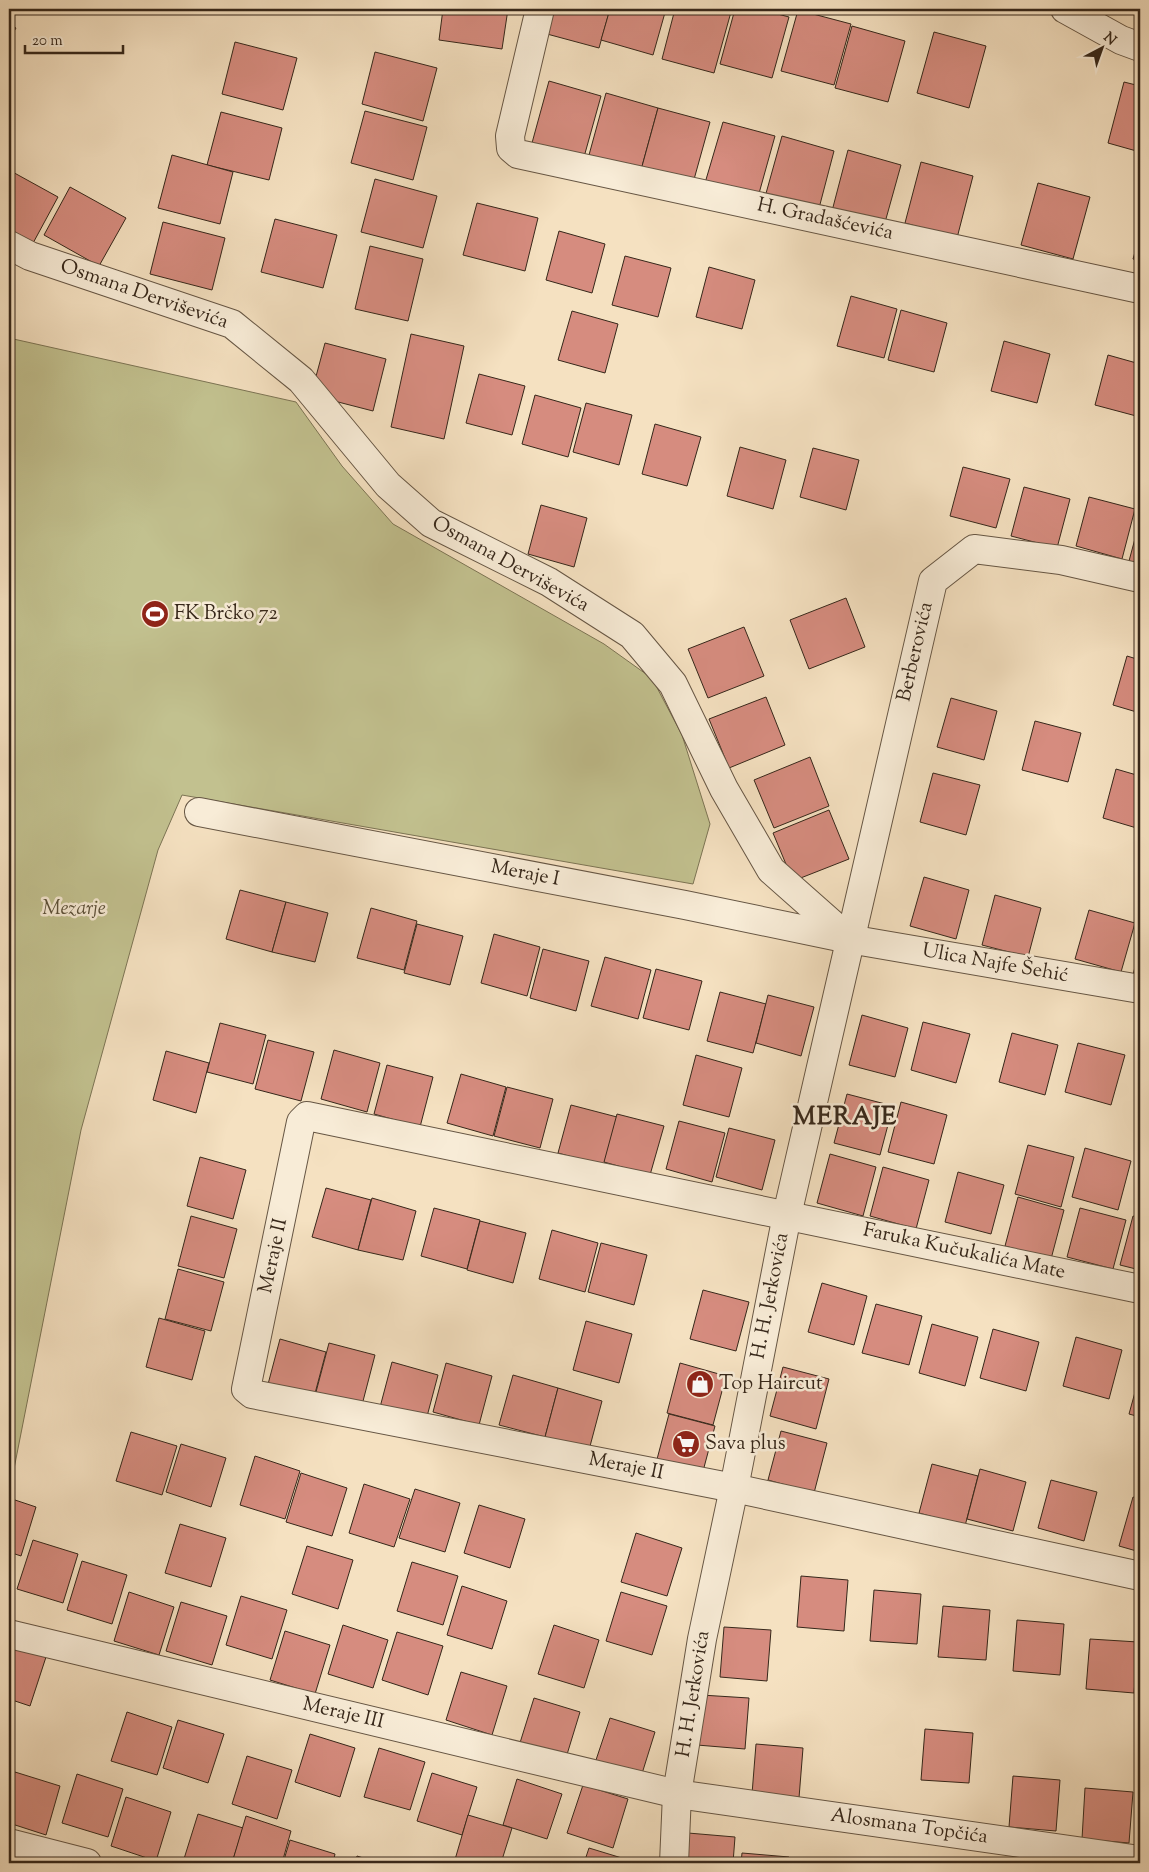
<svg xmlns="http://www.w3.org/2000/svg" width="1149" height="1872" font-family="'Sorts Mill Goudy',serif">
  <rect width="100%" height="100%" fill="#f5e1c1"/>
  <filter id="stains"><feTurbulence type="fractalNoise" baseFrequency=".004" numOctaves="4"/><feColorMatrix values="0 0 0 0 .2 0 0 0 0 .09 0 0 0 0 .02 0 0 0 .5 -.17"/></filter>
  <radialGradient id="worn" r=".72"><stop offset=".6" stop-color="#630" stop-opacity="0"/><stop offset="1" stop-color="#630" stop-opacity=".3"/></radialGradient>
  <polygon fill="#c2c18f" stroke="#7c7454" points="9,338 296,402 342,466 393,524 604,644 646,674 654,682 682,735 710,824 693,884 182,795 158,850 81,1130 9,1494"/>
  <g fill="#d68c7f" stroke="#36271a">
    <polygon points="443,9 508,9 502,49 439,40"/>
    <polygon points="554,9 610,9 599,48 547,34"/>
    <polygon points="610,9 666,9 653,55 601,40"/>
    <polygon points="675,9 720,9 731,12 714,73 662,59"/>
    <polygon points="735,9 759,9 789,17 772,78 720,64"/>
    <polygon points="1122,9 1140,9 1140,14"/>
    <polygon points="798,10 851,24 834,85 781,71"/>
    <polygon points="9,24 16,28 9,40"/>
    <polygon points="852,26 905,41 888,102 835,88"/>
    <polygon points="934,32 986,46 969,108 917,93"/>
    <polygon points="235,42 297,58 283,110 222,94"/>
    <polygon points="375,52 437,68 423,121 362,104"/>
    <polygon points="549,81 601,96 584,157 532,143"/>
    <polygon points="1124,82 1140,86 1140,152 1108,143"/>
    <polygon points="606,93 658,108 641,170 589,155"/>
    <polygon points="658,108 710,122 693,183 641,170"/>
    <polygon points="365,111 427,127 413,180 351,163"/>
    <polygon points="221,112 282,128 269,180 207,165"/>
    <polygon points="723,122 775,136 758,197 705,183"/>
    <polygon points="782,136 834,151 818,212 765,197"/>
    <polygon points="848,150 901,165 884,226 832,211"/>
    <polygon points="172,155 233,172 220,224 158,208"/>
    <polygon points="921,162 973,176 957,238 905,223"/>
    <polygon points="9,170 58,197 32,245 9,232"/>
    <polygon points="375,179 437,196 423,248 361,232"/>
    <polygon points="1038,183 1090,197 1073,259 1021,245"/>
    <polygon points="70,187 126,218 99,266 44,235"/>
    <polygon points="477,203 538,218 525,271 463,255"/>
    <polygon points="275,219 337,235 323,288 261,272"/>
    <polygon points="163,222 225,238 212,290 150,274"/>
    <polygon points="559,231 605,244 592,293 546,280"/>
    <polygon points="1140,235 1140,261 1133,259"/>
    <polygon points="370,246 423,259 408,321 355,309"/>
    <polygon points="625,256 671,268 658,317 612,305"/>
    <polygon points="709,267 755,280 742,329 696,317"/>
    <polygon points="851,296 897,309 884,358 837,346"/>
    <polygon points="901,310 947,323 934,372 888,360"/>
    <polygon points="572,311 618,324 605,373 558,360"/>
    <polygon points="411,334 464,346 444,439 391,427"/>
    <polygon points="1004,341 1050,354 1037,403 991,391"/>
    <polygon points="325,343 386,359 373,411 311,395"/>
    <polygon points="1108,355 1140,364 1140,417 1095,405"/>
    <polygon points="479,374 525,386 512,435 466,423"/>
    <polygon points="535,395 581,408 568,457 522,444"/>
    <polygon points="586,403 632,415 619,465 573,452"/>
    <polygon points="655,424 701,437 687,486 642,474"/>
    <polygon points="740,447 786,460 773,509 727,496"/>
    <polygon points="813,448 859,460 846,510 800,497"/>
    <polygon points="963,467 1010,479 996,528 950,516"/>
    <polygon points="1024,487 1070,499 1057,548 1011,536"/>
    <polygon points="1089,497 1135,509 1122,559 1076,546"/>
    <polygon points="541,505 587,518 574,567 528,554"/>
    <polygon points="1140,520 1140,564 1129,561"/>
    <polygon points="846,598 865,647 809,669 790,620"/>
    <polygon points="744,627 764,676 708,698 688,649"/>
    <polygon points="1127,656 1140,660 1140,713 1113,705"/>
    <polygon points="766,697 785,745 729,768 709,719"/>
    <polygon points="951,698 997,711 984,760 937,747"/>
    <polygon points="1035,721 1081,733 1068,782 1022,770"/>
    <polygon points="810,757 829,806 774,828 754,780"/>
    <polygon points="1116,769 1140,776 1140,829 1103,818"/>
    <polygon points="933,773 980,785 966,835 920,822"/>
    <polygon points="829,810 849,859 793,881 773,833"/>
    <polygon points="924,877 969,890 956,939 910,926"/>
    <polygon points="240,890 286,902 272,952 226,939"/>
    <polygon points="995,895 1041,908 1028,957 982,945"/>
    <polygon points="286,902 328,913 315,962 272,952"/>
    <polygon points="371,908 417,921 404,970 357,958"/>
    <polygon points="1089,910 1135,923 1121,972 1075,959"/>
    <polygon points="417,924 463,936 450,985 404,973"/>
    <polygon points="494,934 540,947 527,996 481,983"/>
    <polygon points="1140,947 1140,977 1133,975"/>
    <polygon points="543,949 589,961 576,1011 530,998"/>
    <polygon points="605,957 651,970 638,1019 591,1006"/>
    <polygon points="656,969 702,981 689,1030 643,1018"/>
    <polygon points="720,992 766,1004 753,1053 707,1041"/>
    <polygon points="768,995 814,1007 801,1056 756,1043"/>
    <polygon points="862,1015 908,1028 895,1077 849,1065"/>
    <polygon points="923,1022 970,1034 956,1083 911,1070"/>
    <polygon points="220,1023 266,1035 253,1084 207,1072"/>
    <polygon points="1012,1033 1058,1045 1045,1095 999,1082"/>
    <polygon points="268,1040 314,1052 301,1101 255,1089"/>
    <polygon points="1078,1043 1125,1055 1111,1105 1065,1092"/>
    <polygon points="334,1050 380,1063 367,1112 321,1099"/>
    <polygon points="166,1051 209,1063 196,1113 153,1100"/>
    <polygon points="696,1055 742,1068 729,1117 683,1105"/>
    <polygon points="387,1065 433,1077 420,1127 374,1114"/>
    <polygon points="461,1074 506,1087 493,1136 447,1123"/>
    <polygon points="507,1087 553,1099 540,1148 494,1136"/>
    <polygon points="847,1094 893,1106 880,1155 834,1143"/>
    <polygon points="901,1102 947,1115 934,1164 888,1152"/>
    <polygon points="571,1105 617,1117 604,1166 558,1153"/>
    <polygon points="617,1114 664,1126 650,1175 604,1162"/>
    <polygon points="679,1121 725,1133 712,1182 666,1169"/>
    <polygon points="729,1128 775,1140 762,1190 716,1177"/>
    <polygon points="1028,1145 1074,1157 1061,1207 1015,1194"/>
    <polygon points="1085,1148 1131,1161 1118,1210 1072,1197"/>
    <polygon points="830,1154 876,1167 863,1216 817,1203"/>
    <polygon points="200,1157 246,1170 233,1219 187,1206"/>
    <polygon points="883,1167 929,1180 916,1229 870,1216"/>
    <polygon points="958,1172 1004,1185 991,1234 945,1222"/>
    <polygon points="326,1188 371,1200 358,1250 312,1237"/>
    <polygon points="1018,1197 1064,1210 1051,1259 1005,1246"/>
    <polygon points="372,1198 416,1211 403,1260 358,1250"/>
    <polygon points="434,1208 480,1220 467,1269 421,1256"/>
    <polygon points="1080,1208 1126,1220 1113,1269 1067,1257"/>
    <polygon points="191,1216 237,1229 224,1278 178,1266"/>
    <polygon points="1133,1216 1140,1218 1140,1270 1120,1265"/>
    <polygon points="480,1221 526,1233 513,1283 467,1270"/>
    <polygon points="552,1230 598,1243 585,1292 539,1279"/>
    <polygon points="601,1243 647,1255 634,1305 588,1292"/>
    <polygon points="178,1269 224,1282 211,1331 165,1319"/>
    <polygon points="822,1283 867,1296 854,1345 808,1332"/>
    <polygon points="703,1290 749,1302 736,1351 690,1339"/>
    <polygon points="876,1304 922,1316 909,1365 862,1353"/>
    <polygon points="159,1318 205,1331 192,1380 146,1367"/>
    <polygon points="586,1321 632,1334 619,1383 573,1370"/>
    <polygon points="932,1324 978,1337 965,1386 919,1373"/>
    <polygon points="993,1329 1039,1342 1026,1391 980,1378"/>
    <polygon points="1076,1337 1122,1350 1109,1399 1063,1386"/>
    <polygon points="280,1339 326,1352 313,1401 267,1388"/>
    <polygon points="329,1343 375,1355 362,1405 316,1392"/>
    <polygon points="392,1362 438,1375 425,1424 379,1411"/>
    <polygon points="446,1363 492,1376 479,1425 433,1412"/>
    <polygon points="680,1363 726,1376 713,1425 667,1413"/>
    <polygon points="783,1367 829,1379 816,1429 770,1416"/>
    <polygon points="1140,1374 1140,1417 1129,1414"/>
    <polygon points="513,1375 558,1388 545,1437 499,1425"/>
    <polygon points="558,1388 602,1401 589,1450 545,1437"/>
    <polygon points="669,1414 715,1426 702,1475 656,1463"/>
    <polygon points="781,1431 827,1443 814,1493 768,1480"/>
    <polygon points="131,1432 177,1446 162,1495 116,1481"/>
    <polygon points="181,1444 226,1458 211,1507 166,1492"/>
    <polygon points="255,1456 300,1471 285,1519 240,1505"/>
    <polygon points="932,1464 978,1476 965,1526 919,1513"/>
    <polygon points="980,1469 1026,1482 1013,1531 967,1519"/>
    <polygon points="301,1473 347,1488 332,1536 286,1522"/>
    <polygon points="1051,1480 1097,1492 1084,1541 1038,1528"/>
    <polygon points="364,1484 410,1499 394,1547 349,1533"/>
    <polygon points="415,1489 460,1503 445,1552 399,1538"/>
    <polygon points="1133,1497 1140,1499 1140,1552 1119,1546"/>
    <polygon points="9,1498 36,1507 21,1556 9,1552"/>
    <polygon points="479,1505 525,1519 510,1568 464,1553"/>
    <polygon points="180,1524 226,1538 211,1587 165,1573"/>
    <polygon points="636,1533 682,1548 667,1596 621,1582"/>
    <polygon points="33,1540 78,1554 63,1603 17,1589"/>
    <polygon points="307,1546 353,1560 338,1609 292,1594"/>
    <polygon points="82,1561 127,1575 112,1624 67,1610"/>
    <polygon points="412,1562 458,1576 443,1625 397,1611"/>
    <polygon points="801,1576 848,1580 844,1631 797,1627"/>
    <polygon points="462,1586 507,1601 492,1649 447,1635"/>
    <polygon points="874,1590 921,1594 917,1644 870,1641"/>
    <polygon points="129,1592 174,1607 159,1655 114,1641"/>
    <polygon points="621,1592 667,1606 652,1655 606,1641"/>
    <polygon points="241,1596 287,1610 272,1659 226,1645"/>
    <polygon points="181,1602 227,1616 212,1665 166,1651"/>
    <polygon points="943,1606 990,1610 986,1660 938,1657"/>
    <polygon points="1017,1620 1064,1624 1060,1675 1013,1671"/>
    <polygon points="343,1625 388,1640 373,1688 328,1674"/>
    <polygon points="554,1625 599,1640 584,1688 538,1674"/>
    <polygon points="724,1627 771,1630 767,1681 720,1677"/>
    <polygon points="285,1631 330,1645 315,1694 270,1680"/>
    <polygon points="397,1632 443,1646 428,1695 382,1680"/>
    <polygon points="1090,1639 1138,1642 1134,1693 1086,1689"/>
    <polygon points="9,1646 46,1657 30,1706 9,1699"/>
    <polygon points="461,1672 507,1686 492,1735 446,1720"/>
    <polygon points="701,1695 749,1698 745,1749 697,1745"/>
    <polygon points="534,1698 580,1712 565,1761 519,1746"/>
    <polygon points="127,1712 172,1727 157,1775 111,1761"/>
    <polygon points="610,1718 655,1732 640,1780 594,1766"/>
    <polygon points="178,1720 224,1734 208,1783 163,1768"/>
    <polygon points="925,1729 973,1733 969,1783 921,1780"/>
    <polygon points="310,1734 355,1748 340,1797 295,1782"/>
    <polygon points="756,1744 803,1748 799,1798 752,1794"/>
    <polygon points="379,1748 425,1762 410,1810 364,1797"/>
    <polygon points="247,1756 292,1770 277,1819 232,1804"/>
    <polygon points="15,1772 60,1786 46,1835 9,1823 9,1792"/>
    <polygon points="432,1773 477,1787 462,1835 417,1821"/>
    <polygon points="77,1774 123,1789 108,1837 62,1823"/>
    <polygon points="1013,1776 1060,1780 1056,1831 1009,1827"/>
    <polygon points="517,1779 562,1794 547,1839 503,1825"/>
    <polygon points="583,1785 628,1799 613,1848 567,1833"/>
    <polygon points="1085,1788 1133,1792 1129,1843 1082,1839"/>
    <polygon points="126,1797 171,1812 156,1861 111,1846"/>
    <polygon points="198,1814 243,1828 232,1863 183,1862"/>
    <polygon points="468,1815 512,1828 501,1863 454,1863"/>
    <polygon points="246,1816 291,1831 282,1863 232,1863"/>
    <polygon points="688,1833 735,1837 733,1863 685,1863"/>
    <polygon points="290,1840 335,1854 333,1863 283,1863"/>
    <polygon points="589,1848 635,1862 635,1863 584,1863"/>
    <polygon points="742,1853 789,1857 789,1863 741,1863"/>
    <polygon points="357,1856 379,1863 355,1863"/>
  </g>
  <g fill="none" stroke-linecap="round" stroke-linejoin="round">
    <g stroke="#665644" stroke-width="30">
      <g id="minor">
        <polyline points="540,9 510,136 511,148 518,154 1140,289"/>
        <polyline points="1065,9 1121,40 1140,47"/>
        <polyline points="9,245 30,256 232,324 301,380 388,485 431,523 549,582 632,635 673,684 724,789 771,870 849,939"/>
        <polyline points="199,812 685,905 849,939 1140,989"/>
        <polyline points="1140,1289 307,1116 301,1122 246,1389 252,1394 734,1488 1140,1576"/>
        <polyline points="9,1634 677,1794 1140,1860"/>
        <polyline points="9,1843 87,1863"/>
        <polyline points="674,1863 677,1794 702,1639 734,1488 787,1215 933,581 974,549 1061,560 1140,578"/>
      </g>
    </g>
    <use href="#minor" stroke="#f8ecd7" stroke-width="28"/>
  </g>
  <defs>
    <g id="stadium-disc" transform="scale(1.4375)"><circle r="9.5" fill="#8f2418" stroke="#f8ecd7"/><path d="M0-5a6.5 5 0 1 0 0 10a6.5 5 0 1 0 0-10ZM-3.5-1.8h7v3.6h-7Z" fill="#fff"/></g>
    <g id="shop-disc" transform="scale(1.4375)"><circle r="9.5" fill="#8f2418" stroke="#f8ecd7"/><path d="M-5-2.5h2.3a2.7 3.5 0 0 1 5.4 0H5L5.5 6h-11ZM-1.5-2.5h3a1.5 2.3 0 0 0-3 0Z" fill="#fff"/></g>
    <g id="supermarket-disc" transform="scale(1.4375)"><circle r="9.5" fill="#8f2418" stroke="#f8ecd7"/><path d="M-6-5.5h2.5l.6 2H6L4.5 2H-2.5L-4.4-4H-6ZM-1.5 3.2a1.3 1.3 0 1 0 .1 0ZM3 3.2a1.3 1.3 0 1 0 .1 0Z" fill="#fff"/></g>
  </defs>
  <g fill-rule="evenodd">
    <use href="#stadium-disc" x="155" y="614"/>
    <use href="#shop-disc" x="700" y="1384"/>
    <use href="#supermarket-disc" x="686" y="1444"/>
  </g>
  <g text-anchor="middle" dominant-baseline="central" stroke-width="5" stroke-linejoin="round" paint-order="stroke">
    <g font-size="20" fill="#36271a" stroke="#f8ecd7">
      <text transform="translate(825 220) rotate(12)">H. Gradašćevića</text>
      <text transform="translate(144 295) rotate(19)">Osmana Derviševića</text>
      <text transform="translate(510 565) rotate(29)">Osmana Derviševića</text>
      <text transform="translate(916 652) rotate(-77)">Berberovića</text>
      <text transform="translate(525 874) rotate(11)">Meraje I</text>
      <text transform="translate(995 964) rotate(10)">Ulica Najfe Šehić</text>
      <text transform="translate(964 1252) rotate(12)">Faruka Kučukalića Mate</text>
      <text transform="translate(274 1256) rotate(-78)">Meraje II</text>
      <text transform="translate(771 1296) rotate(-79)">H. H. Jerkovića</text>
      <text transform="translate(626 1467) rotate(11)">Meraje II</text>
      <text transform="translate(694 1694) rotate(-81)">H. H. Jerkovića</text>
      <text transform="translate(343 1714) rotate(13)">Meraje III</text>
      <text transform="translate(909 1827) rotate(8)">Alosmana Topčića</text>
    </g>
    <g font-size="20" fill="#36271a" stroke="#f8ecd7" text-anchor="start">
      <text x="174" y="614">FK Brčko 72</text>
      <text x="719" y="1384">Top Haircut</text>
      <text x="705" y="1444">Sava plus</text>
    </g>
    <g font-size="20" font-style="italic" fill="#594e37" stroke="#f8ecd7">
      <text x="74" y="909">Mezarje</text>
    </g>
    <g font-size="25" font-weight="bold" letter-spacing="1" fill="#36271a" stroke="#f8ecd7">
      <text x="845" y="1118">MERAJE</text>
    </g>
  </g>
  <rect width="1149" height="1872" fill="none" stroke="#f5e1c1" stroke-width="30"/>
  <rect x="10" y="10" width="1129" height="1852" fill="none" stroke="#36271a" stroke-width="2.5"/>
  <rect x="15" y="15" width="1119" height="1842" fill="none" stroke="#36271a"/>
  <g transform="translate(1102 48) rotate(41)" stroke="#f8ecd7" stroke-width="4" paint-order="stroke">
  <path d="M0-4L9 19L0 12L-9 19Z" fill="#36271a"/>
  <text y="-8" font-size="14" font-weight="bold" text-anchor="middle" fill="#36271a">N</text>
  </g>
  <path d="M25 45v8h98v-8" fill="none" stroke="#36271a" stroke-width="2.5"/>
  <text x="32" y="45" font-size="15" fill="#36271a" stroke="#f8ecd7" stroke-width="4" paint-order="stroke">20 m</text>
  <rect width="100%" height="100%" filter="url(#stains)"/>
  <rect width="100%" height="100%" fill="url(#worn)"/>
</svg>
